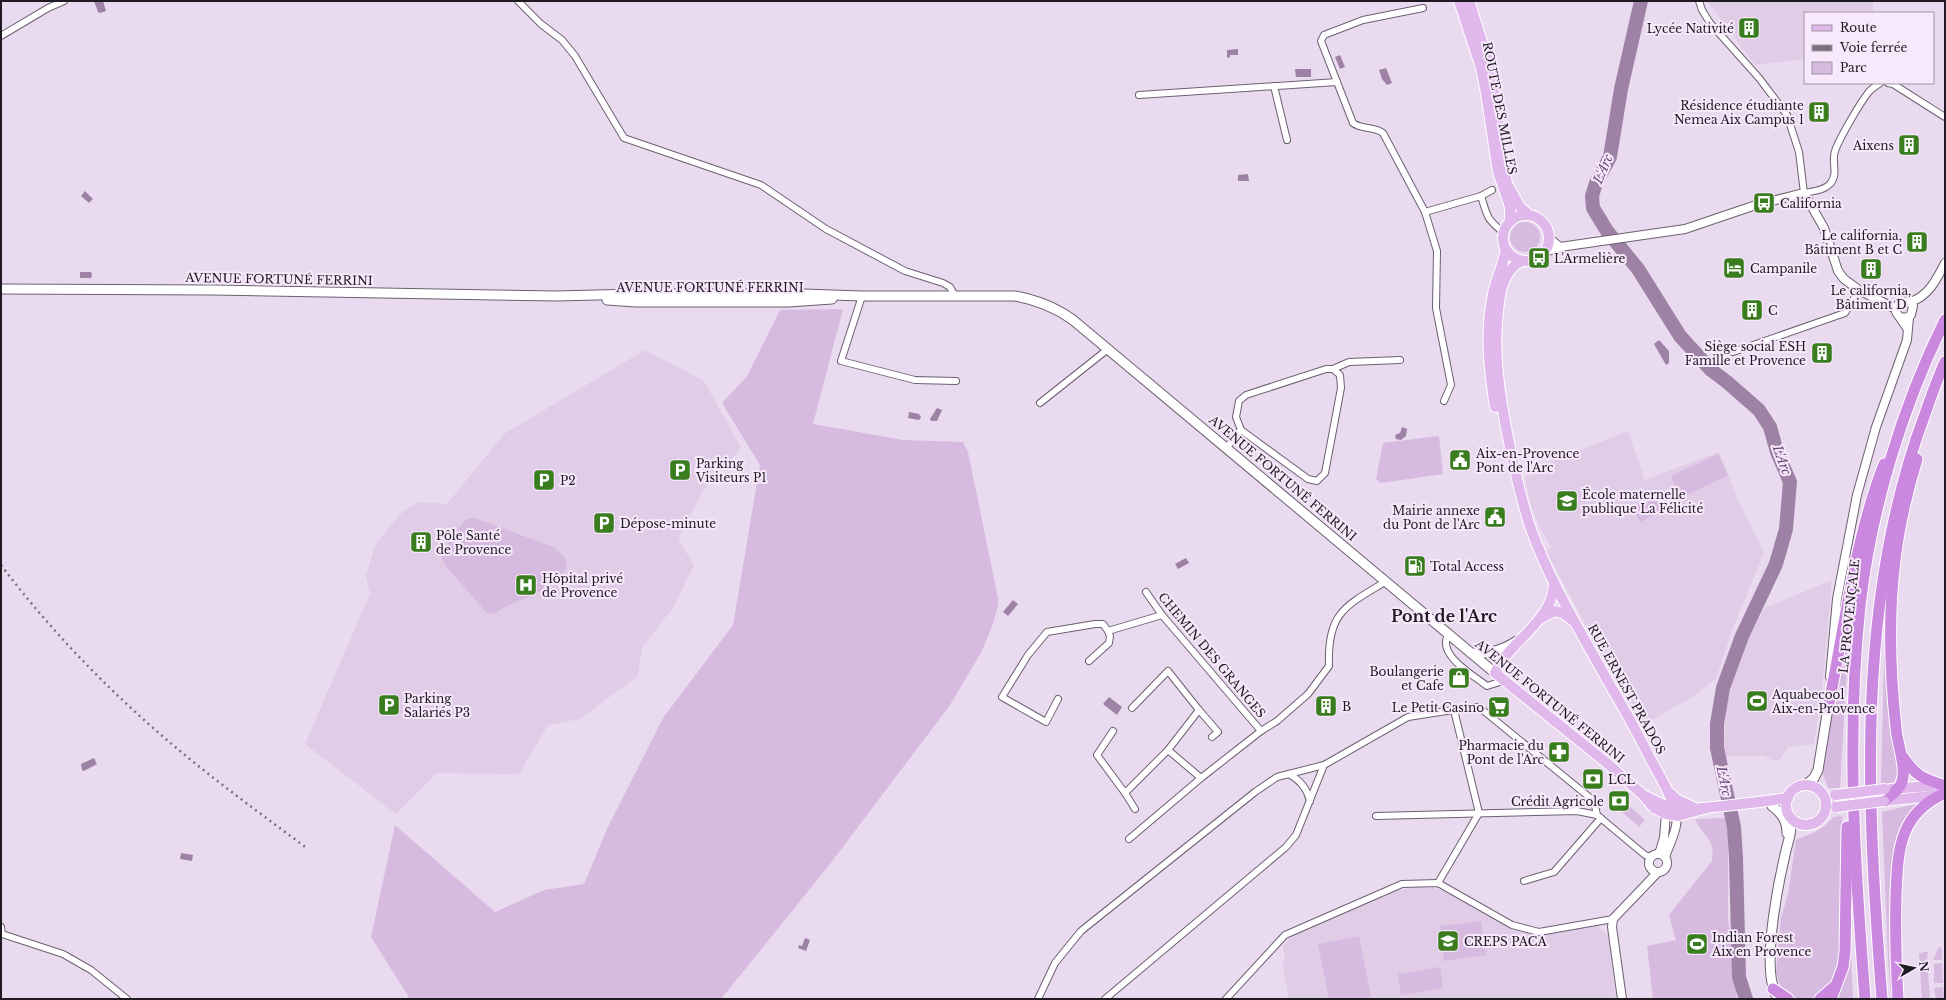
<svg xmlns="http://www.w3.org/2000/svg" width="1946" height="1000" font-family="'Libre Baskerville',serif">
  <rect width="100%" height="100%" fill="#eadaef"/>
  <g fill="#e0cce6">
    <polygon points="1707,1 1873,1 1873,13 1805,13 1805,59 1755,65"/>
    <polygon points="645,350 704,381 741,448 703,491 678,539 694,565 674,606 642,648 638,676 580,719 548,725 519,774 437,773 396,814 305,744 370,594 366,576 375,545 399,515 417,502 447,504 504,434"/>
    <polygon points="1628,431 1645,480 1719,452 1739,502 1764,552 1731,633 1716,679 1692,697 1641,726 1632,710 1631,695 1621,690 1546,551 1562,541 1551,547 1538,524 1530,502 1525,477 1536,473 1534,468"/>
    <polygon points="1832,580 1822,690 1814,744 1788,747 1779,760 1774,761 1764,756 1724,756 1726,707 1745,641 1765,608"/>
    <polygon points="1420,886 1438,889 1462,900 1508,928 1542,934 1596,925 1608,935 1616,999 1289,999 1282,962 1285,959 1283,946 1291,936 1331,917 1395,891"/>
  </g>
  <g fill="#d6badf">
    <circle cx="1525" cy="237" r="15"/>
    <polygon points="843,309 813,424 903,440 963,442 968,452 998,598 998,606 992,626 982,651 950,705 830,864 721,999 410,999 371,937 395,825 495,912 544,890 584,884 608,827 663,718 733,625 760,465 722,403 747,376 780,310"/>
    <polygon points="1439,436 1443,474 1381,483 1376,479 1383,443"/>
    <polygon points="1718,454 1728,475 1681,498 1671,476"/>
    <polygon points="1656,498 1662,511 1640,522 1633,508"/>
    <path d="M 469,518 L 475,518 L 553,547 C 596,574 524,598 503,608 L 496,613 L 491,614 L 486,612 L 445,565 L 441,556 L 442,551 L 464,521 Z"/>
    <polygon points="1889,612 1888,688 1894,747 1898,771 1894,783 1881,783 1884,660"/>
    <polygon points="1850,614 1840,788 1828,788 1823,774 1834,696"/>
    <polygon points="1920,803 1899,840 1894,999 1891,999 1888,960 1882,812"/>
    <polygon points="1628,805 1645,820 1639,827 1622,812"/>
    <path d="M 1842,816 L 1842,950 L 1837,974 L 1826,991 L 1813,998 L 1797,998 L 1786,992 L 1780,985 L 1776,971 L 1781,918 L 1788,894 L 1796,840 C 1810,834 1824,830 1833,817 Z"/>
    <path d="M 1728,818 L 1728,918 L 1737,999 L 1653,999 L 1647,946 L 1676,940 L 1669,915 L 1712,861 C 1716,838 1703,837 1695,819 Z"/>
    <polygon points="1481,921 1486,955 1444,961 1440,926"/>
    <polygon points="1359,936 1371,997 1361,999 1329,999 1318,944"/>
    <polygon points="1939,947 1942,948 1942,960 1933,960"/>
    <polygon points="1924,952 1928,952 1927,961 1930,999 1922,999 1919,954"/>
    <polygon points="1849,953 1851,953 1853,999 1834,999"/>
    <polygon points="1942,963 1943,983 1934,983 1934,964"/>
    <polygon points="1440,967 1443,988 1401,995 1398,974"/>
    <polygon points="1943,987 1944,999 1936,999 1934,988"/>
  </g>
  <g fill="#9e82a6">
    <polygon points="94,1 103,1 106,11 100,13 98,12"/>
    <polygon points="1238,49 1238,55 1230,55 1230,57 1227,58 1227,50"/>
    <polygon points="1340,55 1345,67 1340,69 1335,57"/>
    <polygon points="1386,68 1392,83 1387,85 1382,79 1379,70"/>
    <polygon points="1295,69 1311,69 1311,77 1296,77"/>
    <polygon points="1248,174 1249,181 1238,181 1238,175"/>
    <polygon points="85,191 93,199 89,203 81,196"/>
    <polygon points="80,272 91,272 92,275 91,278 80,278"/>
    <polygon points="1659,340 1669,351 1669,363 1666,365 1654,344"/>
    <polygon points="937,408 942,410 937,421 931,421 930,419"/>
    <polygon points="909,412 919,414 921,417 919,420 908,418"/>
    <polygon points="1402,427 1407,429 1406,436 1401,440 1396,439 1395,435 1400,433"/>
    <polygon points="1186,558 1189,563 1178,569 1175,564"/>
    <polygon points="1013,600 1018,604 1008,616 1003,612"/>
    <polygon points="1109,697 1122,707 1117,715 1103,704"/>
    <polygon points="94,758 97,764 84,771 82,770 81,764"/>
    <polygon points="181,853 193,855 192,861 180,859"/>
    <polygon points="805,938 810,940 806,951 798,948 799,945 802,946"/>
  </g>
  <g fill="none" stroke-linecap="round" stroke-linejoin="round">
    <polyline stroke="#9e82a6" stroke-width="14" points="1641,1 1621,89 1610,157 1596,183 1592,196 1593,208 1607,231 1638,269 1680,336 1711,370 1727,382 1759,410 1770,427 1777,452 1790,482 1786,529 1776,564 1742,636 1723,688 1717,724 1717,748 1734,827 1736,858 1739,977 1746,999"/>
    <g stroke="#6d6071" stroke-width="8">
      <g id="minor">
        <polyline points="518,1 541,24 562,40 575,56 624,138 761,185 826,229 905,271 943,283 950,287 955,296"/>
        <path d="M 1699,1 L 1702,10 L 1710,23 L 1759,78 L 1787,115 L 1799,152 L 1804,193 C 1813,191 1823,191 1830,184 C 1839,174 1831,162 1835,151 C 1839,139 1860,103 1868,93 C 1871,89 1876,86 1880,83"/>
        <path d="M 1423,8 L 1363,20 L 1324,35 L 1321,41 L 1353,123 C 1362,130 1374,126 1383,133 L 1425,212"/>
        <polyline points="1,36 48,8 64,1"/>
        <polyline points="1888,83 1893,84 1945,117"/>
        <polyline points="1274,86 1287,140"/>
        <polyline points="1139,95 1337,82"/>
        <polyline points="1481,196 1492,190"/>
        <polyline points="862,296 841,361 915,380 956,381"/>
        <polyline points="1733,352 1845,313 1859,290"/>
        <polygon points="1326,369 1333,369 1340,375 1341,388 1325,473 1317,481 1308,479 1241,430 1236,417 1239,401 1246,395"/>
        <polyline points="1333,369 1349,362 1400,360"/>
        <path d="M 1444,401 L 1451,385 L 1436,308 L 1437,251 L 1425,212 L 1481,196 C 1488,218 1486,218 1504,233"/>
        <polyline points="1040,403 1108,349"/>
        <polyline points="1227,447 1241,430"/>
        <polyline points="1146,592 1162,615 1261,731"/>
        <path d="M 1448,635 C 1437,655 1473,675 1487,686 L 1503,681"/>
        <polyline points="1089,661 1109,643 1110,636 1108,631"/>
        <polyline points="1058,699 1046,722 1002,697 1028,655 1047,632 1095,624 1103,624 1108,631 1162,615"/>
        <polyline points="1132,708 1168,671 1199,710 1168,750"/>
        <polyline points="1199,710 1218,732 1212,737"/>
        <polyline points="1113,731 1097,755 1125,793 1168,750 1201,778"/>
        <path d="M 1289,774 C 1300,780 1307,788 1310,801"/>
        <polyline points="1125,793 1135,809"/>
        <polyline points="1376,816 1577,811 1597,815"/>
        <path d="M 1129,839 L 1201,778 L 1261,731 L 1277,721 L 1308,694 L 1329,666 C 1327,613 1345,606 1385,582"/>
        <polyline points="1524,881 1554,872 1601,818"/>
        <polyline points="1438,883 1479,813 1454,710"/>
        <polyline points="1,927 2,934 63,954 91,970 127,999"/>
        <polyline points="1038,999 1055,963 1081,931 1255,792 1277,777 1324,765 1408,717 1472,707 1479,707 1594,801 1597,815 1645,855 1651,857"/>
        <polyline points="1105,999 1286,847 1296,835 1324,765"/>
        <polyline points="1226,999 1285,935 1402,884 1438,883 1512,925 1539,932 1613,919"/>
      </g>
    </g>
    <g stroke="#6d6071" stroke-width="10">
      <g id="tertiary">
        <polyline points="1549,238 1560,247"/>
        <polyline points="1545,252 1560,247 1685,229 1756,205 1804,193 1824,228 1838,271 1844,279 1859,290 1896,309"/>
        <path d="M 1910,302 C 1928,297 1937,279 1945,263"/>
        <polyline points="1900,317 1906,318 1911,315 1913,306 1910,302 1901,301 1896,307 1896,312 1907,328"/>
        <polyline points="1830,677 1837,599 1857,495 1876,427 1907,340 1909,317"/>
        <circle cx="1658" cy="863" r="9"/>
        <path d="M 1659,854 L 1664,838 L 1666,814 L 1675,809 C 1681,824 1670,842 1665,857"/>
        <polyline points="1622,999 1612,927 1613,919 1657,873"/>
      </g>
    </g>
    <g stroke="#6d6071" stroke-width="11">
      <g id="secondary">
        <path d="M 1,289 L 213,290 L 557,296 L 635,294 L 803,294 L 862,296 L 1015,296 C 1037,300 1055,307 1073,320 L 1495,673"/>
        <polyline points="607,300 636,302 788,302 832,299"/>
        <path d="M 1471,653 C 1489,654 1501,651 1517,641"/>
        <polyline points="1806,785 1814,778 1818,770 1828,708"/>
        <path d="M 1772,806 C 1781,813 1787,820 1787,833"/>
        <path d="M 1776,995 C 1760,964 1781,868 1790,835 L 1792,819"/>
      </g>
    </g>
    <g stroke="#fff" stroke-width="12">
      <g id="primary">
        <polyline points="1459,1 1481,68 1486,93 1498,172 1510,207 1510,222"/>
        <polyline points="1469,1 1488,60 1494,91 1507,184 1520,207 1529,215"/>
        <circle cx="1526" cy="238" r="23"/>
        <path d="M 1522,261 C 1500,271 1499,300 1497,322 C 1494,359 1500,396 1507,433 C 1514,465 1520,498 1531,529 C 1550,582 1579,629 1606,678 C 1622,705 1637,732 1651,760 C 1660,776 1669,791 1675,809"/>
        <path d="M 1495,407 C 1489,369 1485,332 1493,294 C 1496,279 1503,265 1506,250"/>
        <path d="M 1554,584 C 1553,613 1526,632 1509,652 C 1503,658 1499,666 1495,673 L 1608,764 L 1643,795 L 1654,808 L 1666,814 L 1678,816 L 1707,808"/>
        <polyline points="1541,618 1554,611 1563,613 1572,620"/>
        <circle cx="1806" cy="805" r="20"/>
        <polyline points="1891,789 1943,785"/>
        <polyline points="1670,793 1676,799 1697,809"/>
        <polyline points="1645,796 1666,806 1679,809"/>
        <polyline points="1884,801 1941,795"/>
        <path d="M 1701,808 C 1730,806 1759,802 1788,798"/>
      </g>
    </g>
    <g stroke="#fff" stroke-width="13">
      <g id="motorway">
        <path d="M 1828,708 C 1845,626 1854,542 1884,464"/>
        <path d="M 1903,757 C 1915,775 1923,779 1943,785"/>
        <path d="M 1884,801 C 1889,796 1898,791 1901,784 C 1908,770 1897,744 1896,728 C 1890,673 1888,615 1895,560 C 1899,526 1907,492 1917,459"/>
        <polyline points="1773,989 1788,999"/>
        <polyline points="1820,999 1834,987"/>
        <polyline points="1831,999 1843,967 1845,952 1847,827"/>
        <path d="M 1865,999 C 1855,868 1846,737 1860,606 C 1871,509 1902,407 1945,320"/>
        <path d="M 1882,999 C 1867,803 1855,601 1925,414 C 1931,397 1937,379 1945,362"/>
        <path d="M 1898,999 C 1896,964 1895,930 1896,895 C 1897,874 1897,852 1905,832 C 1912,815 1926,802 1943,794"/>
      </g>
    </g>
    <use href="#minor" stroke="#fff" stroke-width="6"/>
    <use href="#tertiary" stroke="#fff" stroke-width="8"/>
    <use href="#secondary" stroke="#fff" stroke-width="9"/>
    <use href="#primary" stroke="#e0b8ec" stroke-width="10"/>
    <use href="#motorway" stroke="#cb88df" stroke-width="11"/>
    <path stroke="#796f7c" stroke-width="2.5" stroke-dasharray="2 4" stroke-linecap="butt" d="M 1,565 C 53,634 114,696 180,751 C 221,785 265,817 308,849"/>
    <g stroke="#fff" stroke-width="12" stroke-linecap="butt">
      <g id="primary-bridge">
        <polyline points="1835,795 1885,789"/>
        <polyline points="1836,807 1884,801"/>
      </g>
    </g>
    <use href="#primary-bridge" stroke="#e0b8ec" stroke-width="10"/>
  </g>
  <defs>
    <g id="building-square" transform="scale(1.15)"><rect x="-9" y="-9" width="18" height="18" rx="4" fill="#3a7d1f" stroke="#f8e8fc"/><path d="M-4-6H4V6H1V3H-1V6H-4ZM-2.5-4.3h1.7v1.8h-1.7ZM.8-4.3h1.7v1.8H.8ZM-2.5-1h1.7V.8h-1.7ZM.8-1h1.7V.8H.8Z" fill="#fff"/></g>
    <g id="bus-square" transform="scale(1.15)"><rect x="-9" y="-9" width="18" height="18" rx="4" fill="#3a7d1f" stroke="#f8e8fc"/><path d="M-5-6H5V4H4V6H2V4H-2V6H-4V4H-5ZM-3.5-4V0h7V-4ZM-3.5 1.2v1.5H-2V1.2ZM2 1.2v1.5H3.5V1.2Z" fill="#fff"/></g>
    <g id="hotel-square" transform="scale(1.15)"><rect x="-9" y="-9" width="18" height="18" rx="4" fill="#3a7d1f" stroke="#f8e8fc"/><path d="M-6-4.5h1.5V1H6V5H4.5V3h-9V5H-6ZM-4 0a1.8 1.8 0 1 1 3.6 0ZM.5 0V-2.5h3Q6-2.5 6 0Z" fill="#fff"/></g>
    <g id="civic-square" transform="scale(1.15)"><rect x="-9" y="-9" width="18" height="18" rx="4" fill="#3a7d1f" stroke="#f8e8fc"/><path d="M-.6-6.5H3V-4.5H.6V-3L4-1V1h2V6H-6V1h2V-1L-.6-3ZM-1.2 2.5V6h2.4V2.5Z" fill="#fff"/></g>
    <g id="parking-square" transform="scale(1.15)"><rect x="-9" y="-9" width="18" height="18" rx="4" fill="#3a7d1f" stroke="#f8e8fc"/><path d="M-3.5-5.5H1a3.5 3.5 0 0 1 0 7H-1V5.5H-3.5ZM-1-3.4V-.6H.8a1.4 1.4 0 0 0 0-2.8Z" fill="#fff"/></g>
    <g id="school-square" transform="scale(1.15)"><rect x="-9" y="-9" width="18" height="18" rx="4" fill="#3a7d1f" stroke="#f8e8fc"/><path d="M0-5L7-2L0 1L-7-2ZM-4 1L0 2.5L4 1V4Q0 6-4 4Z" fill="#fff"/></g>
    <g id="fuel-square" transform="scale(1.15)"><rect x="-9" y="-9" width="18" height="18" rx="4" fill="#3a7d1f" stroke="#f8e8fc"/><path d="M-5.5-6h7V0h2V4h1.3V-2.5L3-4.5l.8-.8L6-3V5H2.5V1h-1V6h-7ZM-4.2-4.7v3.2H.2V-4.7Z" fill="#fff"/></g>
    <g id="hospital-square" transform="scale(1.15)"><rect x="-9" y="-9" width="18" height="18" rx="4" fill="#3a7d1f" stroke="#f8e8fc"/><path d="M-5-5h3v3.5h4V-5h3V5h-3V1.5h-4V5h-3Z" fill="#fff"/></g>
    <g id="shop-square" transform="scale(1.15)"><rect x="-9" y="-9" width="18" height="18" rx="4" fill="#3a7d1f" stroke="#f8e8fc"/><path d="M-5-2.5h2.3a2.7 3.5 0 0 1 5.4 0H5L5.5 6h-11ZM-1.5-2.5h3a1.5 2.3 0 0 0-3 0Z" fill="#fff"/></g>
    <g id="stadium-square" transform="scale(1.15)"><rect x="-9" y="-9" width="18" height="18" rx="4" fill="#3a7d1f" stroke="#f8e8fc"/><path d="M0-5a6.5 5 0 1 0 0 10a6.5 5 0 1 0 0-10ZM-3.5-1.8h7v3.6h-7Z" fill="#fff"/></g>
    <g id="supermarket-square" transform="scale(1.15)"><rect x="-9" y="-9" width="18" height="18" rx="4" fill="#3a7d1f" stroke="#f8e8fc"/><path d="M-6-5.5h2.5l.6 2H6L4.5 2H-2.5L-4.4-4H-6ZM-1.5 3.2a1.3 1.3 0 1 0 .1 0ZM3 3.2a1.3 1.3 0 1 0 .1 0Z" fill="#fff"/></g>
    <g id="pharmacy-square" transform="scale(1.15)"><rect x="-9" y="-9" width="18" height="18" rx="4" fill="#3a7d1f" stroke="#f8e8fc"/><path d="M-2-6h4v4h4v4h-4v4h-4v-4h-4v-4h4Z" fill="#fff"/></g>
    <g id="bank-square" transform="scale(1.15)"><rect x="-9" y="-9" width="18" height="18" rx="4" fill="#3a7d1f" stroke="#f8e8fc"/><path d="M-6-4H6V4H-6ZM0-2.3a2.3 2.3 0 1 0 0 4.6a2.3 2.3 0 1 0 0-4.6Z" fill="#fff"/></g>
    <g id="university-square" transform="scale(1.15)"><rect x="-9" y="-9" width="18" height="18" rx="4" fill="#3a7d1f" stroke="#f8e8fc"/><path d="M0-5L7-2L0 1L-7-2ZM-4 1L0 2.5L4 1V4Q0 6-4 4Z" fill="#fff"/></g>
  </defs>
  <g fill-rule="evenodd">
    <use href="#building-square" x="1749" y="28"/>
    <use href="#building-square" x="1819" y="112"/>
    <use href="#building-square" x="1909" y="145"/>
    <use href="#bus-square" x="1764" y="203"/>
    <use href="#building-square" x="1917" y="242"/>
    <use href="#bus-square" x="1539" y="258"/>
    <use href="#hotel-square" x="1734" y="268"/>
    <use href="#building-square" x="1871" y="269"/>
    <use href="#building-square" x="1752" y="310"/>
    <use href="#building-square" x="1822" y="353"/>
    <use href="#civic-square" x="1460" y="460"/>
    <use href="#parking-square" x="680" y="470"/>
    <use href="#parking-square" x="544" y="480"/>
    <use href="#school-square" x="1567" y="501"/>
    <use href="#civic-square" x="1495" y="517"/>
    <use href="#parking-square" x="604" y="523"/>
    <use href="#building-square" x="421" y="542"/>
    <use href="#fuel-square" x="1415" y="566"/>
    <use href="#hospital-square" x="526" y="585"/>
    <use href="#shop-square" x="1459" y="678"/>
    <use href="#stadium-square" x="1757" y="701"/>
    <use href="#parking-square" x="389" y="705"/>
    <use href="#building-square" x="1326" y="706"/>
    <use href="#supermarket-square" x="1499" y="707"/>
    <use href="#pharmacy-square" x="1559" y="752"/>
    <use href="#bank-square" x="1593" y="779"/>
    <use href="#bank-square" x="1619" y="801"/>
    <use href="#university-square" x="1448" y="941"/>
    <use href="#stadium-square" x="1697" y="944"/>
  </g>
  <g text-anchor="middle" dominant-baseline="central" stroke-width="4" stroke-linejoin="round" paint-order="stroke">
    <g font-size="12" fill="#1f1921" stroke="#f8e8fc" text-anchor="start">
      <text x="1734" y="28" text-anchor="end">Lycée Nativité</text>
      <text x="1804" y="105" text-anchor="end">Résidence étudiante<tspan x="1804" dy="14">Nemea Aix Campus 1</tspan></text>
      <text x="1894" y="145" text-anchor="end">Aixens</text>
      <text x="1780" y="203">California</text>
      <text x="1902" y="235" text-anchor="end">Le california,<tspan x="1902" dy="14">Bâtiment B et C</tspan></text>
      <text x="1554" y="258">L'Armelière</text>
      <text x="1750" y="268">Campanile</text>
      <text x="1871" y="290" text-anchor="middle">Le california,<tspan x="1871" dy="14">Bâtiment D</tspan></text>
      <text x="1768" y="310">C</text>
      <text x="1806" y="346" text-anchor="end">Siège social ESH<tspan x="1806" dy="14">Famille et Provence</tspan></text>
      <text x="1476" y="453">Aix-en-Provence<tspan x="1476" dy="14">Pont de l'Arc</tspan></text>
      <text x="696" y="463">Parking<tspan x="696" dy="14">Visiteurs P1</tspan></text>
      <text x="560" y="480">P2</text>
      <text x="1582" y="494">École maternelle<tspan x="1582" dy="14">publique La Félicité</tspan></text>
      <text x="1480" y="510" text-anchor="end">Mairie annexe<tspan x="1480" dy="14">du Pont de l'Arc</tspan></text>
      <text x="620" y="523">Dépose-minute</text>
      <text x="436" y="535">Pôle Santé<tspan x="436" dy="14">de Provence</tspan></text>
      <text x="1430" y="566">Total Access</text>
      <text x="542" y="578">Hôpital privé<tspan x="542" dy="14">de Provence</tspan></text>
      <text x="1444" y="671" text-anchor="end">Boulangerie<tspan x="1444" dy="14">et Cafe</tspan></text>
      <text x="1772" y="694">Aquabecool<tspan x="1772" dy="14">Aix-en-Provence</tspan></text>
      <text x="404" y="698">Parking<tspan x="404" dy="14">Salariés P3</tspan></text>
      <text x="1342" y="706">B</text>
      <text x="1484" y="707" text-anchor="end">Le Petit Casino</text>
      <text x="1544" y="745" text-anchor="end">Pharmacie du<tspan x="1544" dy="14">Pont de l'Arc</tspan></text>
      <text x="1608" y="779">LCL</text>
      <text x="1604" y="801" text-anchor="end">Crédit Agricole</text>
      <text x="1712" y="937">Indian Forest<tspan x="1712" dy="14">Aix en Provence</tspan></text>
      <text x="1464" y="941">CREPS PACA</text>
    </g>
    <g font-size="12" fill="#1f1921" stroke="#f8e8fc">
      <text transform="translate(1500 108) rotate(79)">ROUTE DES MILLES</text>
      <text transform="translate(279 279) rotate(1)">AVENUE FORTUNÉ FERRINI</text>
      <text x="710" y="287">AVENUE FORTUNÉ FERRINI</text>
      <text transform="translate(1283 478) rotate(40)">AVENUE FORTUNÉ FERRINI</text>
      <text transform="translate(1849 616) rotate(-84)">LA PROVENÇALE</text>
      <text transform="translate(1212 655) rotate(50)">CHEMIN DES GRANGES</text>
      <text transform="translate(1627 689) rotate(61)">RUE ERNEST PRADOS</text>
      <text transform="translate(1550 701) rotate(39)">AVENUE FORTUNÉ FERRINI</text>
    </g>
    <g font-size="13" font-style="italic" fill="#6c4678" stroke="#f8e8fc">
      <text transform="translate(1603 169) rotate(-67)">L'Arc</text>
      <text transform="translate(1782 460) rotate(70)">L'Arc</text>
      <text transform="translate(1724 781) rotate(78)">L'Arc</text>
    </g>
    <g font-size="16" font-weight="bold" fill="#1f1921" stroke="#f8e8fc">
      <text x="1444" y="616">Pont de l'Arc</text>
    </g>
  </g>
  <rect width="1946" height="1000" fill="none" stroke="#1f1921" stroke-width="4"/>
  <rect x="1804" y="12" width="130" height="72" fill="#f8e8fc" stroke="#a195a4"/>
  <rect x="1812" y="25" width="20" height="6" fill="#e0b8ec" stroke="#a195a4"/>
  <text x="1840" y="32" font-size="12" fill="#1f1921">Route</text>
  <rect x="1812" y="45" width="20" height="6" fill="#796f7c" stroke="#a195a4"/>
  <text x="1840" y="52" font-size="12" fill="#1f1921">Voie ferrée</text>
  <rect x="1812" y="62" width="20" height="12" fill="#d6badf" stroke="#a195a4"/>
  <text x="1840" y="72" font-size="12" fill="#1f1921">Parc</text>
  <g transform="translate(1914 968) rotate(81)" stroke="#f8e8fc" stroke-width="3" paint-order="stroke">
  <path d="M0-3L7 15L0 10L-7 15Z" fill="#1f1921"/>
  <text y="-6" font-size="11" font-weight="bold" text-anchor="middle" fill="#1f1921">N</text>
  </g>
</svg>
